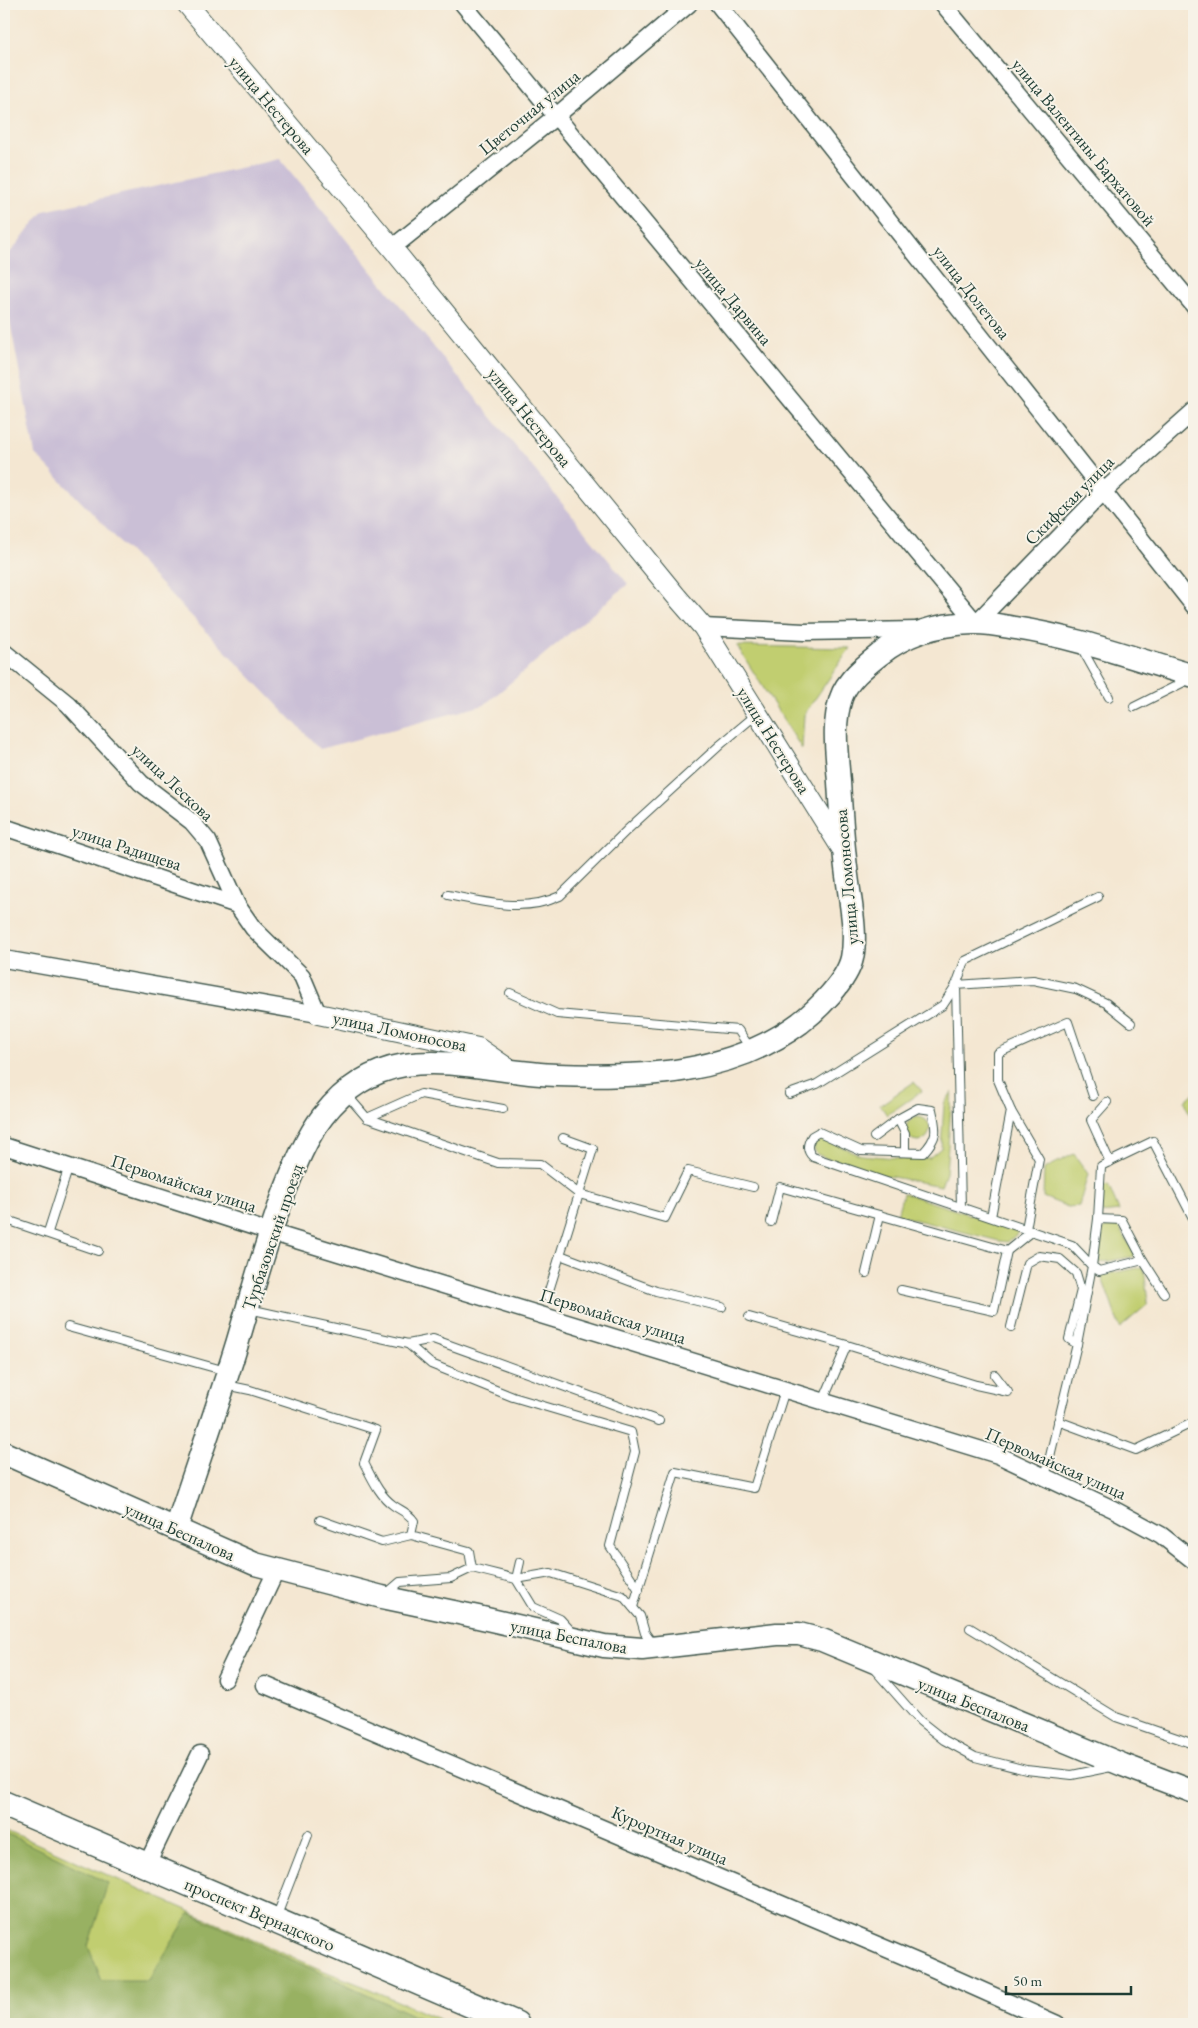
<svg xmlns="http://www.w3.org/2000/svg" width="1198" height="2028" font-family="'EB Garamond',serif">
  <rect width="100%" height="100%" fill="#f7f3e8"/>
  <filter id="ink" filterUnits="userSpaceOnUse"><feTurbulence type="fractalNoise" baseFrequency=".02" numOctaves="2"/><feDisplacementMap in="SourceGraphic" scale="10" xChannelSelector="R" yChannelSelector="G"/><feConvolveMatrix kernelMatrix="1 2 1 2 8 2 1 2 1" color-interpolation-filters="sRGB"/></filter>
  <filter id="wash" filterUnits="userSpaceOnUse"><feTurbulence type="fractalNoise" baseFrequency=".0096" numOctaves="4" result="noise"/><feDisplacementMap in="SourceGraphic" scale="20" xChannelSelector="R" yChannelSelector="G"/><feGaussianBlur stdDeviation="1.12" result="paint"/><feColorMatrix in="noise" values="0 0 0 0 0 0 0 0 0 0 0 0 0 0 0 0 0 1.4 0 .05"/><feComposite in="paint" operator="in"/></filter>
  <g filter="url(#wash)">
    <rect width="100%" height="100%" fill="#f4e7d2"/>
    <polygon fill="#cabfd6" points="280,159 628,584 484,705 320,749 35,454 4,290 4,260 44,211"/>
    <g fill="#c1ce70" stroke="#708652">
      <polygon points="737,646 850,648 804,715 802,749"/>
      <polygon points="914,1082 922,1091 887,1115 880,1105"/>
      <polygon points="952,1092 946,1173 941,1186 882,1175 828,1159 817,1154 814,1149 814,1143 821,1138 861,1155 907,1159 929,1158 941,1148 944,1104"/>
      <polygon points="1194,1093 1194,1127 1185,1101"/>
      <circle cx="918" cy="1129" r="12"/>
      <polygon points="1074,1154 1088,1174 1079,1206 1068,1207 1043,1197 1044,1169"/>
      <polygon points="1108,1185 1119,1211 1101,1213 1103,1186"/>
      <polygon points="903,1193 1020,1231 1008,1242 999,1241 897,1215"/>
      <path d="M 1111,1223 L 1118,1225 L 1136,1256 L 1099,1263 C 1100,1248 1096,1231 1111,1223 Z"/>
      <polygon points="1144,1267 1148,1304 1120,1328 1101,1275"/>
      <polygon points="4,1829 322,1970 363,1986 450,2024 4,2024"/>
    </g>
    <polygon fill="#98b162" stroke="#5c774b" points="4,1832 108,1883 88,1946 102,1981 148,1981 190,1913 432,2024 4,2024 4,1927 6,1925 4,1924"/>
  </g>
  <g filter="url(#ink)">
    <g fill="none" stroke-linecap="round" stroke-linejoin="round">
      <g stroke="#3f564c" stroke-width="10">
        <g id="service">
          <polyline points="1081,647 1109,697"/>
          <polyline points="1134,707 1188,680"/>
          <path d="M 448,895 C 485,902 524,913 560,896 L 626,831 L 720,745 L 757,714"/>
          <polyline points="510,993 557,1014 738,1030 750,1048"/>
          <polyline points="789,1094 817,1084 943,1005 956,985 965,961 1098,897"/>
          <polyline points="347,1095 367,1118 498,1163 540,1164 579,1194 665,1218 688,1171 753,1187"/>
          <polyline points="1107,1102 1091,1120 1110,1162"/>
          <polyline points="1011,1111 1039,1159 1026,1229"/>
          <polyline points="367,1118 421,1094 503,1109"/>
          <polyline points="874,1137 898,1119"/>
          <path d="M 905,1152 L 905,1133 L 898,1119 L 918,1108 L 932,1110 C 937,1131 938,1137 923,1153 L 861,1151 L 819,1132 L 812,1136 C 807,1144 806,1150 813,1157 L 1072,1245 L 1092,1266 L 1077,1344 L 1045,1477"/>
          <polyline points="961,1207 956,985 1033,980 1076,989 1106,1003 1131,1023"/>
          <polyline points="991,1217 1011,1111 998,1080 998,1053 1068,1022 1093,1096"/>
          <polyline points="4,1219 98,1251"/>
          <polyline points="1098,1219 1122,1220 1143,1260 1099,1271 1092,1266 1098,1219 1101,1166 1153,1141 1194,1220"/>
          <polyline points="771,1222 780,1187 1007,1251 1032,1231"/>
          <polyline points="48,1232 69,1166"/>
          <polyline points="560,1255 656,1291 722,1307"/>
          <polyline points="1143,1260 1164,1293"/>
          <polyline points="866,1273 880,1215"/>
          <polyline points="901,1290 994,1311 1007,1251"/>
          <polyline points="547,1297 593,1149 563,1138"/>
          <polyline points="249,1309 408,1344 433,1339 659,1421"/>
          <polyline points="749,1317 847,1345"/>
          <polyline points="68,1327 226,1371"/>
          <polyline points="1011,1327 1027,1263 1039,1256 1060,1259 1076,1273 1081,1290 1069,1339 1077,1344"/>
          <polyline points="408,1344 431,1364 513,1397 631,1432 635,1452 610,1546 639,1590"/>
          <path d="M 226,1385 L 250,1390 L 376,1430 L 364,1463 C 372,1478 379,1495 393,1505 C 401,1511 408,1512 414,1521 L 411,1535"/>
          <polyline points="823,1401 847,1345 976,1385 1008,1392 995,1375"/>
          <polyline points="1058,1421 1136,1450 1194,1422"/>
          <polyline points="320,1520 382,1542 411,1535 469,1551 472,1568"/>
          <polyline points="520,1562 516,1579 551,1573 623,1596 640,1616 645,1633 653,1644"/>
          <polyline points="386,1594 400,1582 451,1578 472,1568 516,1579 533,1607 560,1619 572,1632"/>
          <polyline points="633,1607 675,1472 754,1488 785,1390"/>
          <polyline points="970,1628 1116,1717 1194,1744"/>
          <polyline points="874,1669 920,1721 944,1740 975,1757 1026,1770 1072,1775 1111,1767"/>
          <polyline points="276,1918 308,1835"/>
        </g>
      </g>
      <g stroke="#3f564c" stroke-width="19">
        <g id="minor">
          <polyline points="463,4 976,623 1104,491 1194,411"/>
          <polyline points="718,4 1194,606"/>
          <polyline points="943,4 1194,306"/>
          <polyline points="392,248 555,117 689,4"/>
          <polyline points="703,627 804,632 918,630"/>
          <polyline points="4,652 68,704 141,783 192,822 208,841 237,905 253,928 302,976 318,1014"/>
          <polyline points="4,827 237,905"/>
          <polyline points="4,959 318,1014"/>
          <polyline points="4,1146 270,1232 998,1455 1113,1509 1161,1535 1194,1561"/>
          <polyline points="225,1679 276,1571"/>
          <polyline points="265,1685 927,1966 1057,2024"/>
          <polyline points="146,1866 200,1754"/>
        </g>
      </g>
      <g stroke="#3f564c" stroke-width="22">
        <g id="tertiary">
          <polyline points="187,4 392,248 676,596 703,627 844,852"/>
          <polyline points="318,1014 478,1048 510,1070"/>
        </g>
      </g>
      <g stroke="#3f564c" stroke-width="25">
        <g id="secondary">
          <polyline points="4,1453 255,1564 382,1597 478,1617 604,1646 642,1649 777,1634 799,1634 822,1640 1123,1765 1194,1792"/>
          <path d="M 176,1529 C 196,1467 218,1406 237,1344 C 252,1293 266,1241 285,1191 C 295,1166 306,1138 323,1116 C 388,1032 470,1072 557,1075 C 641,1078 730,1075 800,1023 C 818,1009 847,981 852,958 C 857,935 851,906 848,883 C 843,849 841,816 839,782 C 837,753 832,726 841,698 C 847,680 865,666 879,655 C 906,633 939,624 973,623 C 987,622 1002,626 1015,628 C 1076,637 1135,659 1194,676"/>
        </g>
      </g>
      <g stroke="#3f564c" stroke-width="28">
        <polyline id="primary" points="4,1804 516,2024"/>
      </g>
      <use href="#service" stroke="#fff" stroke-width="8"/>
      <use href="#minor" stroke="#fff" stroke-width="16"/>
      <use href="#tertiary" stroke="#fff" stroke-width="20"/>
      <use href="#secondary" stroke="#fff" stroke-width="22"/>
      <use href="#primary" stroke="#fff" stroke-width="25"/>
    </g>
  </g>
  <g text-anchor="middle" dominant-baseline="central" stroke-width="4" stroke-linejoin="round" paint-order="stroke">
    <g font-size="18" fill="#1f3d34" stroke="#f7f3e8">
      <text transform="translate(272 105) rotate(50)">улица Нестерова</text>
      <text transform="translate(529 112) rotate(-39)">Цветочная улица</text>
      <text transform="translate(1084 142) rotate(50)">улица Валентины Бархатовой</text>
      <text transform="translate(972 292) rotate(52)">улица Долетова</text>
      <text transform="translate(734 301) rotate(50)">улица Дарвина</text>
      <text transform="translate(530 417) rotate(51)">улица Нестерова</text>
      <text transform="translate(1069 500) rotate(-45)">Скифская улица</text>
      <text transform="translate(774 740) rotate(58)">улица Нестерова</text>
      <text transform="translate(173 782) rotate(43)">улица Лескова</text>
      <text transform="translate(127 847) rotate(18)">улица Радищева</text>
      <text transform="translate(846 877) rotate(-95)">улица Ломоносова</text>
      <text transform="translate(400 1031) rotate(12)">улица Ломоносова</text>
      <text transform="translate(184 1183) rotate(18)">Первомайская улица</text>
      <text transform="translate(272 1237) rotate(-71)">Турбазовский проезд</text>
      <text transform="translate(613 1316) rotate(17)">Первомайская улица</text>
      <text transform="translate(1056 1463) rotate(24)">Первомайская улица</text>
      <text transform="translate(180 1531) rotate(24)">улица Беспалова</text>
      <text transform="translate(569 1636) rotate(11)">улица Беспалова</text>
      <text transform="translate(974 1704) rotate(22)">улица Беспалова</text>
      <text transform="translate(670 1835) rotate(23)">Курортная улица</text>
      <text transform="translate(260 1914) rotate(23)">проспект Вернадского</text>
    </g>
  </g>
  <rect width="1198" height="2028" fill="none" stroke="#f7f3e8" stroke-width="20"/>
  <path d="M1006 1986v8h125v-8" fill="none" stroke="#1f3d34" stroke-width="2.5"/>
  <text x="1013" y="1986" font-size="15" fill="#1f3d34" stroke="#f7f3e8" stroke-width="4" paint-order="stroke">50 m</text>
</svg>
